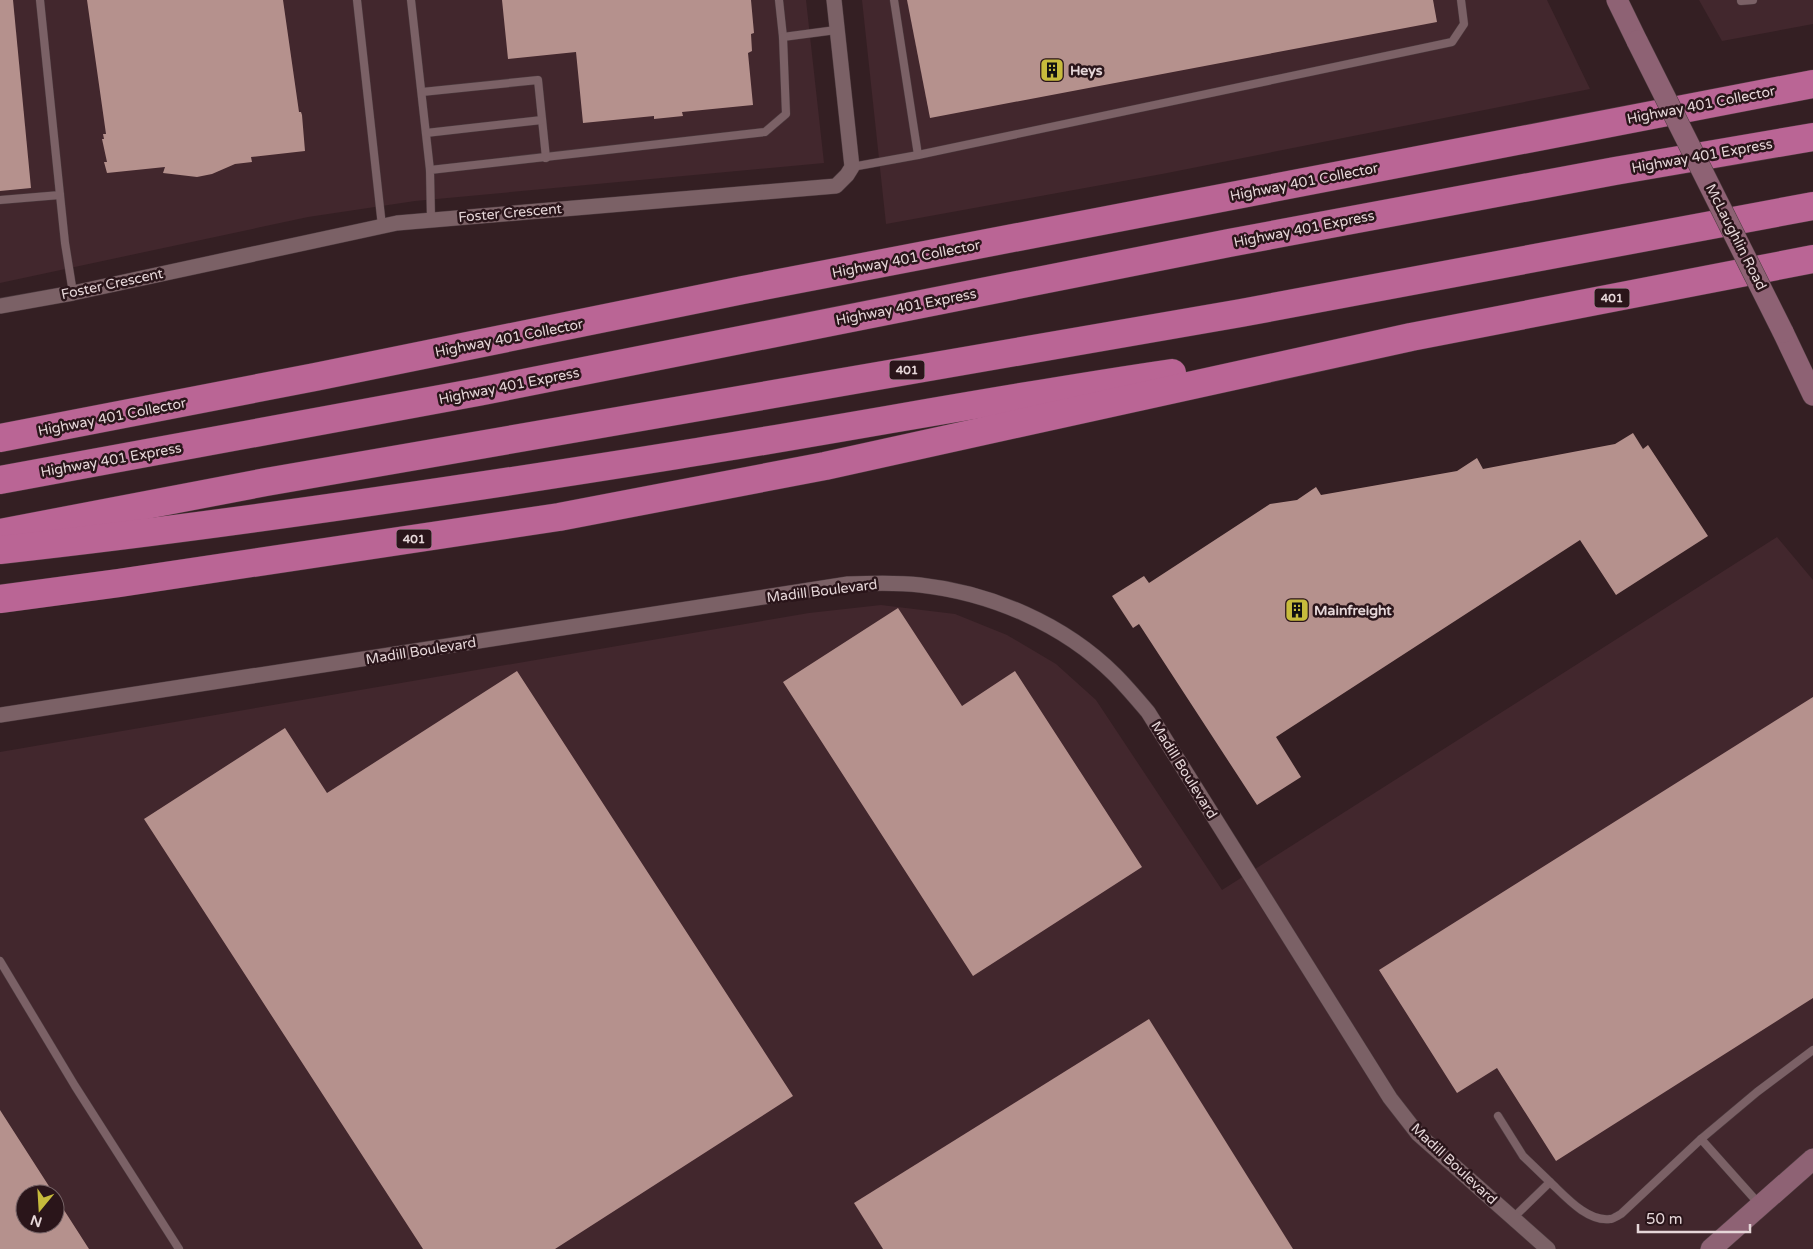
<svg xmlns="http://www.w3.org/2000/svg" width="1813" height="1249" font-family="'Varela Round',sans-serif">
  <rect width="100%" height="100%" fill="#341f23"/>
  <g fill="#42272d" fill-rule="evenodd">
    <polygon points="0,0 806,0 824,163 415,201 308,217 0,283"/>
    <polygon points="862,0 1547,0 1590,89 1162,174 886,224"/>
    <polygon points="1699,0 1813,0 1813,24 1722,41"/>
    <path d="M 1777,537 L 1813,580 L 1813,1249 L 0,1249 L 0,752 L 809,613 L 881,605 L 955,614 L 1007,635 L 1056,664 L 1096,700 L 1222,890 ZM 25,1194 L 55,1194 L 55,1224 L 25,1224 Z"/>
  </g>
  <g fill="#b5918d">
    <polygon points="0,0 13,0 31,188 0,191"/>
    <polygon points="87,0 283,0 299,112 301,112 302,115 305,151 251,157 252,162 235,164 212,174 197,177 163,173 165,167 107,173 104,162 107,162 102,139 104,139 103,134 106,134"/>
    <polygon points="502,0 751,0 754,33 751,34 752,51 748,53 753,105 682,112 683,116 654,119 654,116 583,123 576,52 508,59"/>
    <polygon points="907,0 1433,0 1437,22 930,118"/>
    <polygon points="1633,433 1643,449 1648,445 1708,536 1616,595 1580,540 1276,737 1301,777 1257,805 1139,624 1133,628 1112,596 1144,576 1149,583 1270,504 1297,500 1316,487 1321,495 1457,471 1477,458 1483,469 1615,444"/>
    <polygon points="898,608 962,706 1015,671 1142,867 973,976 783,682"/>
    <polygon points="517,671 793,1096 555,1249 423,1249 144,819 285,728 327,793"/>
    <polygon points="1813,697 1813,998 1556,1161 1497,1068 1457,1093 1379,970"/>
    <polygon points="1149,1019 1293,1249 883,1249 854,1203"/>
    <polygon points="0,1110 54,1194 25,1194 25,1224 55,1224 55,1196 89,1249 0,1249"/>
  </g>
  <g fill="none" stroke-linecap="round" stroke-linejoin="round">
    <g stroke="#4c3a3e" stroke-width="9">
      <g id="lane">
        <polyline points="357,0 382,226"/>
        <polyline points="411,0 430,170"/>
        <polyline points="779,0 783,37 836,30"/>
        <polyline points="1741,1 1753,0"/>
        <polyline points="422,92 538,80 546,158"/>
        <polyline points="426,133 542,120"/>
        <polyline points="918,155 1452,42 1464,24 1461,0"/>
        <polyline points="852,167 918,155 894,0"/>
        <polyline points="60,195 65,243 73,293"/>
        <polyline points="0,200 60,195 40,0"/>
        <polyline points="431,219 430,170 765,132 786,114 783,37"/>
        <polyline points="0,961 75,1086 179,1249"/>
        <polyline points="1498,1116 1523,1156 1550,1182 1513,1218"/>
        <polyline points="1701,1139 1757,1092 1813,1050"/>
        <path d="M 1550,1182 C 1565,1196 1587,1222 1610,1219 C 1613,1219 1617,1216 1621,1214 L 1701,1139 L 1760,1205"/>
      </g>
    </g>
    <g stroke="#4c3a3e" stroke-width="16">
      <g id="street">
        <polyline points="0,306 73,293 397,223 836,186 847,175 852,167 834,0"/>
        <path d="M 0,715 L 848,584 C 872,583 896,582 920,585 C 991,593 1064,624 1115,675 C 1126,686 1137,699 1148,712 L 1390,1098 L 1418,1134 L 1548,1249"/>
      </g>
    </g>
    <g stroke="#4c3a3e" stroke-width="22">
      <g id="secondary">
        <polyline points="1617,0 1637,41"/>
        <polyline points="1783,332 1813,395"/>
        <polyline points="1711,1249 1813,1159"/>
      </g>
    </g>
    <g stroke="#4c3a3e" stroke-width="29">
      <g id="highway">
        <polyline points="0,438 315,377 743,290 1813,84"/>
        <polyline points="0,480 478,392 1229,243 1615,171 1813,137"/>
        <polyline points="0,533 266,482 1241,313 1813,206"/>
        <path d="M 0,550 C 227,525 453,491 678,455 C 843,429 1007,397 1172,373"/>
        <polyline points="0,599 119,583 559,517 825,466 1411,337 1813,259"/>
      </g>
    </g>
    <use href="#lane" stroke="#7b6166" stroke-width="8"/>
    <use href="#street" stroke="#7b6166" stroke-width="15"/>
    <use href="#secondary" stroke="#8e6274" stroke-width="21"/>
    <use href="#highway" stroke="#ba6595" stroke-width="28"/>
    <g stroke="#4c3a3e" stroke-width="22" stroke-linecap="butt">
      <polyline id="secondary-bridge" points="1637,41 1783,332"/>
    </g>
    <use href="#secondary-bridge" stroke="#8e6274" stroke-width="21"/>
  </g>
  <defs>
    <g id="building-square" transform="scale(1.25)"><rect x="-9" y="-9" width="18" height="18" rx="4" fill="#c7bb3c" stroke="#2a151a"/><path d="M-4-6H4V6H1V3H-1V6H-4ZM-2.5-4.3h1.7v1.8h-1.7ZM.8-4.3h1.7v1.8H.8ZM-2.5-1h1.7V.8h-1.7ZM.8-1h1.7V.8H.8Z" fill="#111"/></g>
  </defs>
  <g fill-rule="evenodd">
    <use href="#building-square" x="1052" y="70"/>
    <use href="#building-square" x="1297" y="610"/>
  </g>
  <g text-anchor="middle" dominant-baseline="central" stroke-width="5" stroke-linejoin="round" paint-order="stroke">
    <g fill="#2a151a" stroke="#ae9da0" stroke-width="1">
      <rect x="1594.5" y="288.5" width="35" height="19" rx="4"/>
      <rect x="889.5" y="360.5" width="35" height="19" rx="4"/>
      <rect x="396.5" y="529.5" width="35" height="19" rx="4"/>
    </g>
    <g font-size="12" font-weight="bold" fill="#e6d7d9">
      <text x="1612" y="298">401</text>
      <text x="907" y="370">401</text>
      <text x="414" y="539">401</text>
    </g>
    <g font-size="14" font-weight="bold" fill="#e6d7d9" stroke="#2a151a" text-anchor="start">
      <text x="1070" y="70">Heys</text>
      <text x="1314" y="610">Mainfreight</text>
    </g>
    <g font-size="14" fill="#e6d7d9" stroke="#2a151a">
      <text transform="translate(1701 105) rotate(-11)">Highway 401 Collector</text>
      <text transform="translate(1702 156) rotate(-10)">Highway 401 Express</text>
      <text transform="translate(1304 182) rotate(-11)">Highway 401 Collector</text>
      <text transform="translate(510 213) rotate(-5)">Foster Crescent</text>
      <text transform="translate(1304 229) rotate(-11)">Highway 401 Express</text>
      <text transform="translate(1736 237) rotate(63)">McLaughlin Road</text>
      <text transform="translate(906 259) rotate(-11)">Highway 401 Collector</text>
      <text transform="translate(112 284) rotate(-12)">Foster Crescent</text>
      <text transform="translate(906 307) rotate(-11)">Highway 401 Express</text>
      <text transform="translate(509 338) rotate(-11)">Highway 401 Collector</text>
      <text transform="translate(509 386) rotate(-11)">Highway 401 Express</text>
      <text transform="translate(112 417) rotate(-11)">Highway 401 Collector</text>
      <text transform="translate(111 460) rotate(-10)">Highway 401 Express</text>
      <text transform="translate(822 591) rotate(-7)">Madill Boulevard</text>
      <text transform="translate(421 651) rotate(-9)">Madill Boulevard</text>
      <text transform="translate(1184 770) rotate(58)">Madill Boulevard</text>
      <text transform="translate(1454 1164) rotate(43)">Madill Boulevard</text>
    </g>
  </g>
  <g transform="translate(40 1209) rotate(198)"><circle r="24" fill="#2a151a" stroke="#756366"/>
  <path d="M0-4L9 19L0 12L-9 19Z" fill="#c7bb3c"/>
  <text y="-8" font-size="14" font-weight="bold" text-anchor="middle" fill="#e6d7d9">N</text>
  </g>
  <path d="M1638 1224v8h112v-8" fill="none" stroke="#e6d7d9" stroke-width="2.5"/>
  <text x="1646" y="1224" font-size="15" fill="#e6d7d9" stroke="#2a151a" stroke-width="4" paint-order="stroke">50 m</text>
</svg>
